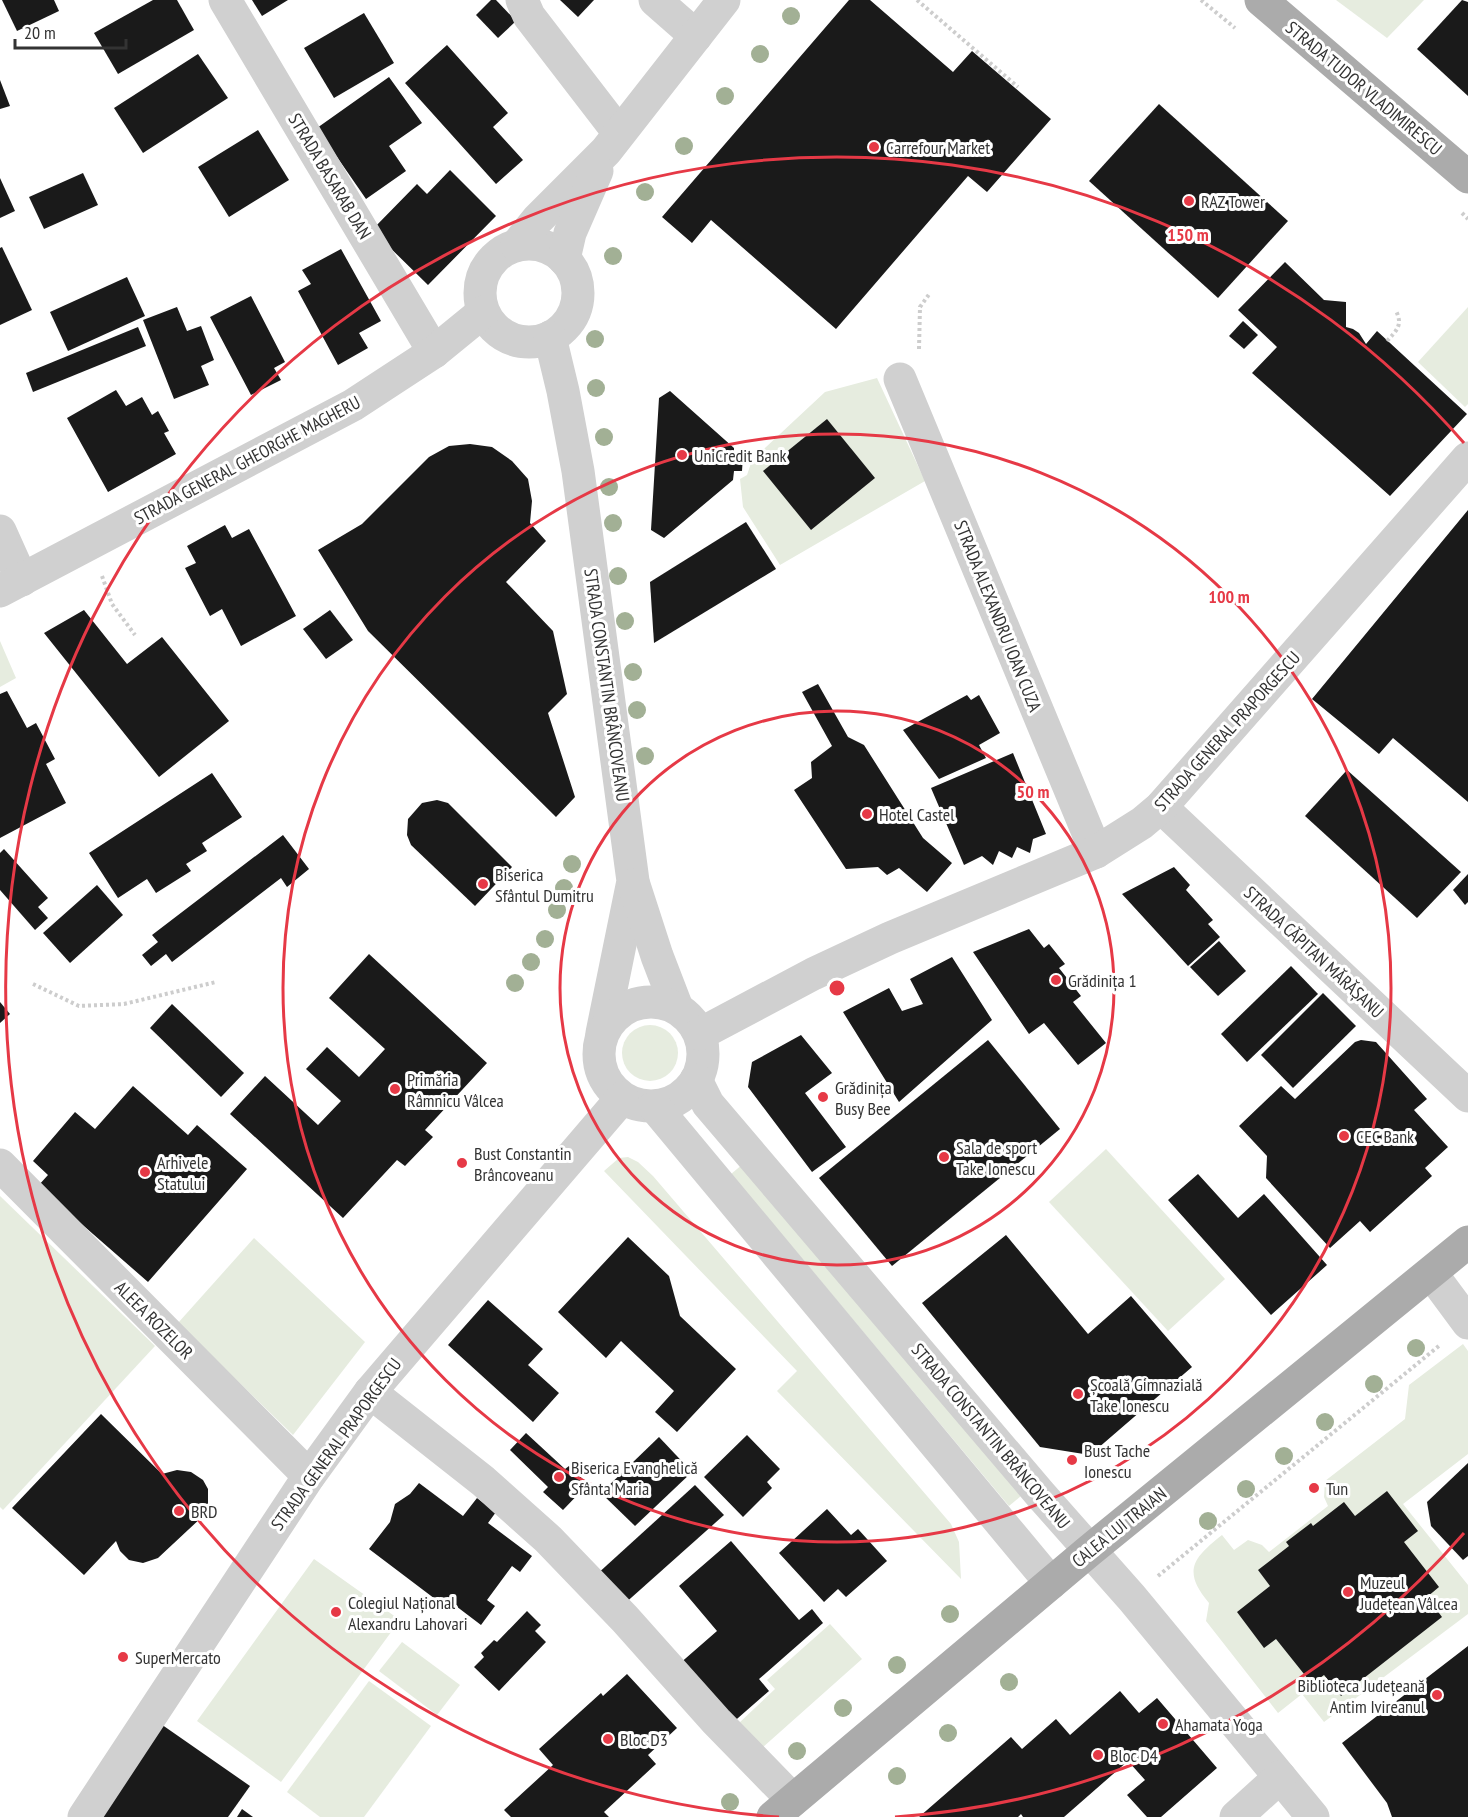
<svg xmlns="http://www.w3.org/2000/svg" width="1468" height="1817" font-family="'PT Sans Narrow',sans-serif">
  <rect width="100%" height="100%" fill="#fff"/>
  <g fill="#e6ecdf">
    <polygon points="1336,0 1424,0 1387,38"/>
    <polygon points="1468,307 1468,404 1465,407 1418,362"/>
    <polygon points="877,378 925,481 780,565 743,507 740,479 747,475 752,460 825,392"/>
    <polygon points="0,641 16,678 0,687"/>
    <circle cx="650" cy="1053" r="28"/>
    <polygon points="1106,1149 1225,1279 1168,1331 1049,1202"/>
    <polygon points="628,1157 638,1162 653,1176 951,1524 959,1542 961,1579 777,1391 797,1371 604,1171 619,1158"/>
    <polygon points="743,1164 1021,1496 1009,1506 731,1174"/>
    <polygon points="0,1196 155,1346 3,1510 0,1507"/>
    <polygon points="254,1238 365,1342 293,1435 178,1323"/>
    <path d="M 1463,1344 L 1468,1351 L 1468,1454 L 1403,1504 L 1468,1585 L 1468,1614 L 1324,1722 L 1302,1694 L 1278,1713 L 1206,1621 L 1209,1603 C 1182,1571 1193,1558 1222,1535 L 1234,1550 L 1248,1540 L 1262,1545 L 1269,1552 L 1328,1506 L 1324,1497 L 1325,1481 L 1405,1419 L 1409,1385 Z"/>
    <polygon points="314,1559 400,1620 281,1782 197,1721"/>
    <polygon points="830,1624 862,1659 761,1749 739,1723 775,1689 767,1680"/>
    <polygon points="402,1642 460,1685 437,1715 379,1671"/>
    <polygon points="369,1681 431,1726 364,1817 320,1817 287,1792"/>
  </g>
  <g fill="#1a1a1a">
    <polygon points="2,0 54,0 59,11 17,31"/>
    <polygon points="153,0 177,0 194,30 118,74 94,33"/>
    <polygon points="252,0 288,0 262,16"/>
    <polygon points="491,0 496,0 516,21 498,38 476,15"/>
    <polygon points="560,0 594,0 578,17"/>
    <polygon points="849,0 870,0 953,72 972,51 1051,119 987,192 968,176 836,329 711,220 692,243 662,217"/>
    <polygon points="1462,0 1468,2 1468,96 1417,49"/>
    <polygon points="364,13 394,63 334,98 304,48"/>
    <polygon points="447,45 508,113 493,127 523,160 496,184 405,83"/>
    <polygon points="198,54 228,98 143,153 114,108"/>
    <polygon points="389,77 422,123 389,146 406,171 366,199 317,128"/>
    <polygon points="0,80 10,106 0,109"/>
    <polygon points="1159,104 1288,221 1218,298 1089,181"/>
    <polygon points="258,130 289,180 229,217 198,167"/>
    <polygon points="450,170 496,216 428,285 372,230 417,184 427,194"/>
    <polygon points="83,173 98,205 44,229 29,197"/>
    <polygon points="0,178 15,211 0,218"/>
    <polygon points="2,247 32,310 0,325 0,248"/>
    <polygon points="341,249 381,321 359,333 368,348 338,365 298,291 311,284 302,270"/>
    <polygon points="1285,262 1324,300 1346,302 1346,327 1353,329 1359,333 1366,344 1377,331 1467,414 1390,496 1252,373 1277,347 1238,310"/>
    <polygon points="127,277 145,316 68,351 50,312"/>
    <polygon points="251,296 285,362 274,368 281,380 251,395 210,317"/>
    <polygon points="177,307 187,331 201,326 214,360 201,366 209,385 174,399 143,320"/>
    <polygon points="1243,321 1258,335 1244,349 1229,336"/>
    <polygon points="138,327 146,346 33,392 26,373"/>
    <polygon points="116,390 126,406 142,397 152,415 158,411 169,431 164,433 176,454 108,492 67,418"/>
    <polygon points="670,391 734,448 734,455 743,456 742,471 734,471 733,480 664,538 651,530 659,398"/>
    <polygon points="827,419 875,478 811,530 763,471"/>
    <polygon points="470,444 492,447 512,461 528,479 532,501 530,523 546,541 506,582 553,631 567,694 548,713 575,797 556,817 368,631 318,550 362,524 429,457 449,446"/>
    <polygon points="1468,510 1468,802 1393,738 1379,754 1312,699"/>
    <polygon points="746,522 776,569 654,643 650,582"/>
    <polygon points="225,525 232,538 249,529 296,616 241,646 222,609 210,616 185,568 196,563 187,546"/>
    <polygon points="84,610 127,664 162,637 229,721 159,777 44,633"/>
    <polygon points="330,610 353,640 326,659 303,629"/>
    <polygon points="818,684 848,737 864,745 923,838 952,863 927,892 899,868 887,875 878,867 846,869 794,790 812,778 811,762 832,746 802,692"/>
    <polygon points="7,691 27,728 36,723 55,759 46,764 66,803 0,838 0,694"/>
    <polygon points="967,695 971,700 979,695 1000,733 979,745 986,758 939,779 903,730"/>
    <polygon points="1013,753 1046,834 1033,839 1030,853 1017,847 1012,858 999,851 993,865 982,856 964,865 931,788"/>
    <polygon points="1347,770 1461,872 1417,918 1305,816"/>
    <polygon points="212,773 242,817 202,843 207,851 186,864 191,871 156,893 147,879 118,898 89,853"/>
    <polygon points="437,800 448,803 512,867 475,906 411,845 407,835 408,819 422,803"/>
    <polygon points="283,835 309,869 287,887 281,878 172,962 166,954 151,966 142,955 158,942 152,935"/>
    <polygon points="4,849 48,898 38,907 48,918 35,930 0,890 0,853"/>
    <polygon points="1174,867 1190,885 1186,890 1213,920 1208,924 1220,937 1188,966 1122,894"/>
    <polygon points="1468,874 1468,902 1465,905 1453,890"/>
    <polygon points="97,885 123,915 70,963 43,933"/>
    <polygon points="1029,929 1044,948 1049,944 1065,964 1059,968 1081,996 1073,1002 1106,1043 1078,1065 1044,1023 1029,1034 973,952"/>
    <polygon points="1219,941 1246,971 1218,996 1190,967"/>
    <polygon points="369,954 487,1063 425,1130 433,1137 405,1166 397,1160 343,1218 230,1114 265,1076 318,1125 341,1101 306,1069 327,1047 359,1077 385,1049 329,998"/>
    <polygon points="952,957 992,1020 899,1102 843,1012 889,988 902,1011 923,1004 910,979"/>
    <polygon points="1291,966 1318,994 1247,1062 1221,1034"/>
    <polygon points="1323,993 1356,1026 1293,1088 1261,1055"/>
    <polygon points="0,1002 10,1014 0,1023"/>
    <polygon points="172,1004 244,1073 221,1097 150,1028"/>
    <polygon points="801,1035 832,1073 805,1093 846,1147 812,1172 748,1087 752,1062"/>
    <polygon points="988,1040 1060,1129 892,1266 819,1178"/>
    <polygon points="1361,1040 1376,1042 1427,1099 1414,1110 1448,1147 1425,1168 1432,1176 1370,1232 1360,1221 1330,1248 1266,1178 1267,1156 1239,1126 1281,1086 1295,1099 1355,1042"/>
    <polygon points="133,1086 188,1135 197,1125 247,1169 148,1282 38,1186 48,1175 33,1161 75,1112 95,1129"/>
    <polygon points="1198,1174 1238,1218 1264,1194 1327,1265 1271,1315 1168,1200"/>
    <polygon points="1006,1235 1088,1334 1131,1296 1192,1367 1090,1455 1040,1447 922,1303"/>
    <polygon points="628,1237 669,1276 680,1316 736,1369 677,1432 655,1412 674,1391 621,1341 606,1358 558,1312"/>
    <polygon points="488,1300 543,1349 528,1365 559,1393 533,1422 448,1345"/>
    <polygon points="101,1414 162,1474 177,1470 191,1472 203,1480 208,1489 208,1504 203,1516 158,1558 143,1563 129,1560 120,1551 116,1541 84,1575 12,1508"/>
    <polygon points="526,1433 565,1469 569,1466 588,1484 563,1510 543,1492 548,1487 510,1450"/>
    <polygon points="747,1435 780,1469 767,1482 772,1488 743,1517 704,1477"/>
    <polygon points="659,1437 692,1472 635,1526 601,1493"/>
    <polygon points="1468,1463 1468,1556 1463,1560 1431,1526 1427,1502"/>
    <polygon points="419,1483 463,1516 477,1498 496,1512 488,1523 532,1556 520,1572 512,1566 487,1600 495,1606 481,1625 452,1603 447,1608 369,1549 390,1522 395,1504 410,1494"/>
    <polygon points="695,1485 724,1515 622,1606 595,1576"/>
    <polygon points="1387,1491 1418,1531 1404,1542 1439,1587 1427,1597 1442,1617 1341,1696 1324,1675 1312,1684 1276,1639 1264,1648 1237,1612 1270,1586 1258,1570 1289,1546 1286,1542 1311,1523 1313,1526 1344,1502 1355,1516"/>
    <polygon points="827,1509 851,1535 858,1529 887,1561 846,1597 838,1589 824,1602 779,1553"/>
    <polygon points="731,1541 799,1620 812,1609 823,1623 759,1679 769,1691 730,1725 678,1665 717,1631 679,1586"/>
    <polygon points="527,1611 541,1625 535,1631 546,1642 499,1691 474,1667 484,1657 481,1653 494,1640 497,1642"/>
    <polygon points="1468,1646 1468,1817 1392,1817 1387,1803 1342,1743"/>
    <polygon points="627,1674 677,1728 648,1755 656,1764 604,1812 609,1817 511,1817 504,1810 553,1765 539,1749 601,1693 603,1696"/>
    <polygon points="1120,1691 1139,1713 1157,1698 1217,1768 1161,1817 1147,1817 1127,1795 1145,1780 1128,1761 1064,1817 1023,1817 1021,1814 1018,1817 919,1817 1011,1737 1022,1749 1056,1719 1070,1735"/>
    <polygon points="158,1722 250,1786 228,1817 101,1817"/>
    <polygon points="242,1809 253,1817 237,1817"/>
  </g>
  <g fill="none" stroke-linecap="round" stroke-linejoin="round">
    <g stroke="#cdcdcd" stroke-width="4" stroke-dasharray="3 3" stroke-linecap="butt">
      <polyline points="917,0 1018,87"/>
      <polyline points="1201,0 1235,28"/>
      <polyline points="1462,213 1468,219"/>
      <path d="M 1387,341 C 1397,330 1403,325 1396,311"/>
      <polyline points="919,349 920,307 930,293"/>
      <polyline points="102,576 112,604 135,635"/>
      <polyline points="33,984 79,1006 124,1004 216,982"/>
      <polyline points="1158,1576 1440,1345"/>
    </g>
    <g stroke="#d0d0d0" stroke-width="33">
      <polyline points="225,0 434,352"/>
      <polyline points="522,0 529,16 619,133"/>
      <polyline points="655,0 696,36"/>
      <circle cx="529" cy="293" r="49"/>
      <polyline points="517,245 537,220 606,151 724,0"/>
      <polyline points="564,259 570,233 597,171"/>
      <polyline points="550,337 563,391 578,471 633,881 602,1033"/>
      <polyline points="900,379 1096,852"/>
      <polyline points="0,531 22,580"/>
      <polyline points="0,591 353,405 434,352 483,312"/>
      <polyline points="1161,807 1468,1096"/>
      <polyline points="634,885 657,956 677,1008"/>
      <circle cx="651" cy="1054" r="52"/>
      <polyline points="700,1034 813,974 890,938 1096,852 1142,823 1161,807 1468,458"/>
      <polyline points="696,1080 708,1104 1040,1494 1132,1598 1313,1817"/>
      <polyline points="655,1107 1051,1583"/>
      <polyline points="0,1165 309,1476"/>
      <polyline points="1431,1273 1468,1323"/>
      <polyline points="370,1392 483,1481 548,1539 625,1619 716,1721 793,1800"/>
      <polyline points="84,1817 309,1476 370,1392 622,1098"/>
      <polyline points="1236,1817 1280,1777"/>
    </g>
    <g stroke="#ababab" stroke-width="33">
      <polyline points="1261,0 1468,177"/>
      <polyline points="773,1817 1089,1551 1468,1242"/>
    </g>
  </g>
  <g fill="#a2b095">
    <circle cx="791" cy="16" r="9"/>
    <circle cx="760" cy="54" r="9"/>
    <circle cx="725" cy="96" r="9"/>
    <circle cx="684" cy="146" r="9"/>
    <circle cx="645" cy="192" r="9"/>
    <circle cx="613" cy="256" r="9"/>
    <circle cx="595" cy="339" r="9"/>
    <circle cx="596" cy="388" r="9"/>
    <circle cx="604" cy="437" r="9"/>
    <circle cx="609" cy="487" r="9"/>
    <circle cx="613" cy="523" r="9"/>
    <circle cx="618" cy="576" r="9"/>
    <circle cx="625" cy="621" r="9"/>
    <circle cx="633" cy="672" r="9"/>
    <circle cx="637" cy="710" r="9"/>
    <circle cx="645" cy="756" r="9"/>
    <circle cx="572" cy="864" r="9"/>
    <circle cx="564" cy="888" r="9"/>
    <circle cx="557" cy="910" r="9"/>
    <circle cx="545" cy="939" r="9"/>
    <circle cx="531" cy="962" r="9"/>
    <circle cx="515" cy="983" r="9"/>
    <circle cx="1416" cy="1348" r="9"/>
    <circle cx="1374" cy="1384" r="9"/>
    <circle cx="1325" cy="1422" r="9"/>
    <circle cx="1284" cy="1456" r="9"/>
    <circle cx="1246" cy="1489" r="9"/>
    <circle cx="1208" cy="1521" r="9"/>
    <circle cx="950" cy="1614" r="9"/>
    <circle cx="897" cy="1665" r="9"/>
    <circle cx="1009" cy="1682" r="9"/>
    <circle cx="843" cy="1708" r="9"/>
    <circle cx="948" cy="1733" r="9"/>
    <circle cx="797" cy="1751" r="9"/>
    <circle cx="897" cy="1776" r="9"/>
    <circle cx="730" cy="1802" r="9"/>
  </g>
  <g fill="none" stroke="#e63946" stroke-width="3">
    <circle cx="837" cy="988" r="277"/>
    <circle cx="837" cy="988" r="554"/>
    <path d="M1464 1533A831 831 0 0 1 895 1817M779 1817A831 831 0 1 1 1464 443"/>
  </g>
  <g fill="#e63946" stroke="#fff" stroke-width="2">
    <circle cx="874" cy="147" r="6"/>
    <circle cx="1189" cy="201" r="6"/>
    <circle cx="682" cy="455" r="6"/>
    <circle cx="867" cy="814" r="6"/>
    <circle cx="483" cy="884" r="6"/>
    <circle cx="1056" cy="980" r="6"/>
    <circle cx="395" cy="1089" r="6"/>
    <circle cx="823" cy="1097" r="6"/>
    <circle cx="1344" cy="1136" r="6"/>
    <circle cx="944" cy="1157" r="6"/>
    <circle cx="462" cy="1163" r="6"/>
    <circle cx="145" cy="1172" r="6"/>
    <circle cx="1078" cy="1394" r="6"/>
    <circle cx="1072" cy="1460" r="6"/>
    <circle cx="559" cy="1477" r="6"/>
    <circle cx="1314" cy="1488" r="6"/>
    <circle cx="179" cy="1511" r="6"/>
    <circle cx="1348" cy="1592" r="6"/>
    <circle cx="336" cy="1612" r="6"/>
    <circle cx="123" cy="1657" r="6"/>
    <circle cx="1437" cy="1695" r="6"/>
    <circle cx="1163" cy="1724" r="6"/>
    <circle cx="608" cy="1739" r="6"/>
    <circle cx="1098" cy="1755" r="6"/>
  </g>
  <g text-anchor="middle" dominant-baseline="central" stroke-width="6" stroke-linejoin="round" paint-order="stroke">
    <g font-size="18" fill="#333" stroke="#fff">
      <text transform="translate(1364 88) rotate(40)">STRADA TUDOR VLADIMIRESCU</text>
      <text transform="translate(330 176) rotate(59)">STRADA BASARAB DAN</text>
      <text transform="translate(247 460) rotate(-28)">STRADA GENERAL GHEORGHE MAGHERU</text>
      <text transform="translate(998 616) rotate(68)">STRADA ALEXANDRU IOAN CUZA</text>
      <text transform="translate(607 685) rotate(82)">STRADA CONSTANTIN BRÂNCOVEANU</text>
      <text transform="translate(1227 731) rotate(-48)">STRADA GENERAL PRAPORGESCU</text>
      <text transform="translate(1314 952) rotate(43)">STRADA CĂPITAN MĂRĂȘANU</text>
      <text transform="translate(154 1320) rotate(45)">ALEEA ROZELOR</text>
      <text transform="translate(991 1436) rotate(50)">STRADA CONSTANTIN BRÂNCOVEANU</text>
      <text transform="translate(336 1444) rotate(-54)">STRADA GENERAL PRAPORGESCU</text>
      <text transform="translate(1119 1527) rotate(-39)">CALEA LUI TRAIAN</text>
    </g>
    <g font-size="18" fill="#333" stroke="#fff" text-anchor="start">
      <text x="886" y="147">Carrefour Market</text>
      <text x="1201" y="201">RAZ Tower</text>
      <text x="694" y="455">UniCredit Bank</text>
      <text x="879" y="814">Hotel Castel</text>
      <text x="495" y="874">Biserica<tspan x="495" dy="21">Sfântul Dumitru</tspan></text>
      <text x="1068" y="980">Grădinița 1</text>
      <text x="407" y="1079">Primăria<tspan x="407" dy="21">Râmnicu Vâlcea</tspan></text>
      <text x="835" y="1087">Grădinița<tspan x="835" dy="21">Busy Bee</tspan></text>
      <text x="1356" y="1136">CEC Bank</text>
      <text x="956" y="1147">Sala de sport<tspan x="956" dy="21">Take Ionescu</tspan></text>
      <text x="474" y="1153">Bust Constantin<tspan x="474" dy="21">Brâncoveanu</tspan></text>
      <text x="157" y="1162">Arhivele<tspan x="157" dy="21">Statului</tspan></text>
      <text x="1090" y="1384">Școală Gimnazială<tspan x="1090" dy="21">Take Ionescu</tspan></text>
      <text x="1084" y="1450">Bust Tache<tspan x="1084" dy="21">Ionescu</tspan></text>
      <text x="571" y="1467">Biserica Evanghelică<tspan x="571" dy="21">Sfânta Maria</tspan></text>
      <text x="1326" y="1488">Tun</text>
      <text x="191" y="1511">BRD</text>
      <text x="1360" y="1582">Muzeul<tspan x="1360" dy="21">Județean Vâlcea</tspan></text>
      <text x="348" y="1602">Colegiul Național<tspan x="348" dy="21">Alexandru Lahovari</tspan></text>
      <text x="135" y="1657">SuperMercato</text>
      <text x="1425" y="1685" text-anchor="end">Biblioteca Județeană<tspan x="1425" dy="21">Antim Ivireanul</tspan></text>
      <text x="1175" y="1724">Ahamata Yoga</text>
      <text x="620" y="1739">Bloc D3</text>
      <text x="1110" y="1755">Bloc D4</text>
    </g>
  </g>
  <circle cx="837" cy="988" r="9" fill="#e63946" stroke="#fff" stroke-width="3"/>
  <g font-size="18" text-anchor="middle" font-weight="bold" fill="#e63946" stroke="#fff" stroke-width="6" stroke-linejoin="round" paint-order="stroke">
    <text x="1188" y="241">150 m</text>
    <text x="1229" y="603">100 m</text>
    <text x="1033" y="798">50 m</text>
  </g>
  <path d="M15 39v9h111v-9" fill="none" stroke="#333333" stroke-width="3"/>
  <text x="24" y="39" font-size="18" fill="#333333" stroke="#ffffff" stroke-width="4.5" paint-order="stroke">20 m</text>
</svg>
